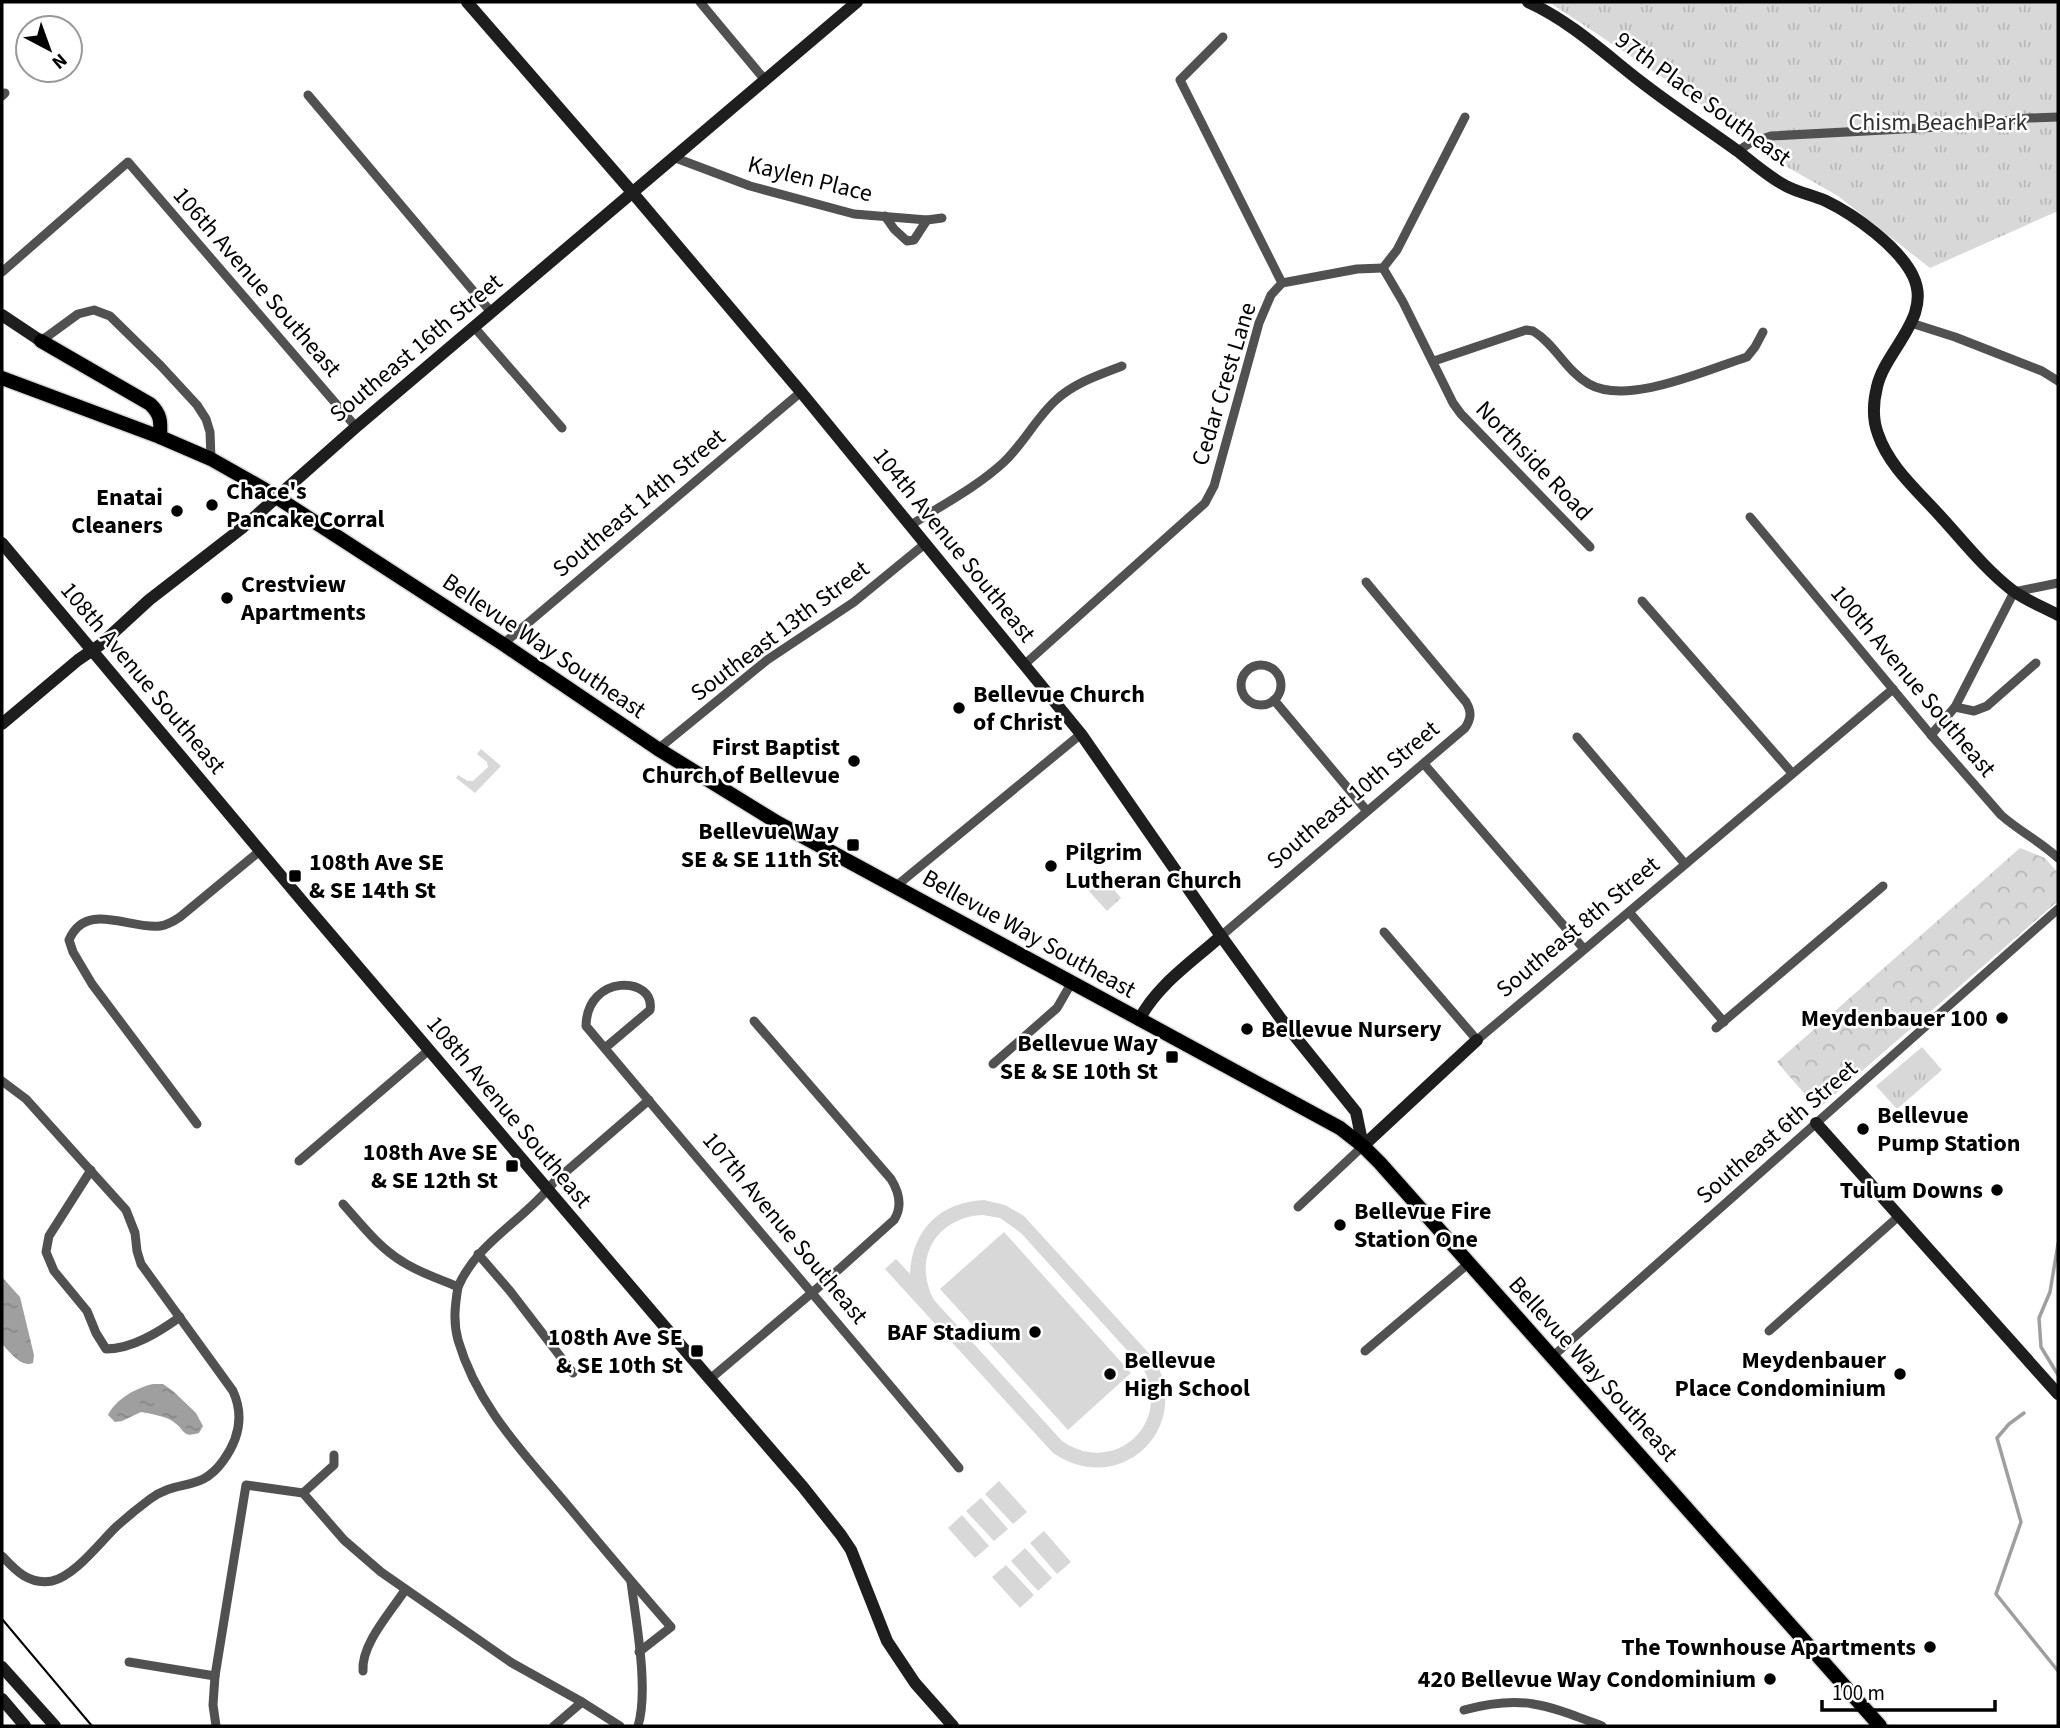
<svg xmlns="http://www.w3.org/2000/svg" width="2060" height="1728" font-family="'Source Sans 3',sans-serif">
  <defs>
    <pattern id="forest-crowns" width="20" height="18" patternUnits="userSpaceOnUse" patternTransform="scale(1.75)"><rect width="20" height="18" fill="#d8d8d8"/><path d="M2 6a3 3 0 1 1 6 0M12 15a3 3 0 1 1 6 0" fill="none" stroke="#b8b8b8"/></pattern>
    <pattern id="park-tufts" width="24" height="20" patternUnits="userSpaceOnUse" patternTransform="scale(1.75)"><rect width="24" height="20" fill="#d8d8d8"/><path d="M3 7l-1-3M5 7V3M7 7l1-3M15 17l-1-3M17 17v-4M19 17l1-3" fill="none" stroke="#b8b8b8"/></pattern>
    <pattern id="water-ripples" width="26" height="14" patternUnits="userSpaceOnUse" patternTransform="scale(1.75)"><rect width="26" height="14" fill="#9f9f9f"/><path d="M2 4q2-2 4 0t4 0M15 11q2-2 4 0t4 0" fill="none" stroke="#878787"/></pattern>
  </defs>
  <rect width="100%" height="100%" fill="#fff"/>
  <polygon fill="url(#forest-crowns)" points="2020,848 2045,858 2058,873 2058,901 1818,1109 1777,1062"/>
  <g fill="url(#park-tufts)">
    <polygon points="1549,2 2058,2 2058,211 1930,268 1838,196 1782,164 1677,87"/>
    <polygon points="1102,876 1121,898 1107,911 1087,889"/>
    <polygon points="1922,1047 1942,1070 1897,1109 1876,1086"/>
  </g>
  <g fill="#d8d8d8" fill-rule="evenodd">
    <polygon points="481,749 501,766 475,793 456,778 458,775 468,781 473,781 488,767 487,762 477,754"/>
    <path d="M 984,1200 L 1005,1205 L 1024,1216 L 1155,1360 C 1193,1430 1119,1498 1053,1453 L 885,1269 L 896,1259 L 910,1274 C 912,1230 940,1202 984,1200 ZM 983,1215 L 1000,1218 L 1021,1233 L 1143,1368 C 1173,1424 1114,1477 1062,1441 L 934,1300 C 912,1259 936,1217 983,1215 Z"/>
    <polygon points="1004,1232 1131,1373 1068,1430 940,1289"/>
    <polygon points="999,1481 1027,1512 1013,1524 985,1494"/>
    <polygon points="981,1498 1008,1529 994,1541 966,1511"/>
    <polygon points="962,1515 989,1546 975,1558 948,1528"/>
    <polygon points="1044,1531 1071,1562 1057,1574 1030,1543"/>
    <polygon points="1025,1548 1052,1578 1038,1591 1011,1561"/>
    <polygon points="1006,1565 1034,1595 1020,1608 992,1577"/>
  </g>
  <g fill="url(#water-ripples)">
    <path d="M 2,1277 L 20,1297 L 34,1355 L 33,1363 C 21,1368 10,1352 2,1344 Z"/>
    <path d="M 153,1384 L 163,1384 L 173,1391 L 196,1413 L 203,1426 L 199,1433 C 182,1438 186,1431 175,1423 C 167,1416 151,1414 141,1412 L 122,1421 L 115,1422 L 108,1415 C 116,1399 136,1388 153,1384 Z"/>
  </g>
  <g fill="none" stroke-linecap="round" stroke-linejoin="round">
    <g stroke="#9f9f9f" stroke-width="3.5">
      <polyline points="2058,1375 2041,1347 2039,1318 2050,1292 2058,1244"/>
      <polyline points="2024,1413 2009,1424 1997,1438 2021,1522 1996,1594 2058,1671"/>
    </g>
    <g stroke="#dbdbdb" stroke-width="17">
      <g id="primary">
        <path d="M 41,341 L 150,404 C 161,414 161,422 160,437"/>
        <polyline points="2,378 160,437 211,459 264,489 503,644 658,749 778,823 1340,1128 1363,1146 1380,1163 1880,1726"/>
      </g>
    </g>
    <g stroke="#515151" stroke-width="9">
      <polyline points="700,2 765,80"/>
      <polyline points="308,95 491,312"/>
      <polyline points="2,96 5,93"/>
      <polyline points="1738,151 1750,143 1771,136 1959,126 2029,118 2058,117"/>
      <polyline points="673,157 750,186 854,214 927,220 942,218"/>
      <polyline points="885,216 894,229 907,241 914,240 927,220"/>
      <polyline points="1383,268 1403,302 1453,403 1461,414 1590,547"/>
      <polyline points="1383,268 1397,250 1465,117"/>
      <polyline points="2,272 128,162 356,427"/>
      <polyline points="1282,283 1357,269 1383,268"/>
      <polyline points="1911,323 1955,337 2042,371 2058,381"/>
      <polyline points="474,327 562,428"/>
      <polyline points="41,341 78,314 94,310 110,316 161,366 197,405 206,419 210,432 211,459"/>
      <path d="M 1434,361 L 1526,330 L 1533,331 C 1555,344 1566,371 1589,384 C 1628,406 1706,370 1747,357 L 1755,347 L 1763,332"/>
      <path d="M 1750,517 L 1931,735 L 2001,815 C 2019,831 2041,842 2058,858"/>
      <path d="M 911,525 C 942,505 977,487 1004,462 C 1024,443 1036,418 1056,400 C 1074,383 1099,375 1122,366"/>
      <polyline points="1642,601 1792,773"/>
      <polyline points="503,644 801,392"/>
      <polyline points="1025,664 1205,503 1214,486 1259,323 1271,295 1282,283 1180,80 1223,37"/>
      <circle cx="1261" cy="685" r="20"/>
      <polyline points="1274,700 1367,811"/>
      <polyline points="1955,707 1974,711 1987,706 2036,663"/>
      <polyline points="1931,735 1955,707 2014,592 2058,583"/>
      <polyline points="1577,737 1685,864"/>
      <polyline points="658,749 767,660 854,602 926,543"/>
      <polyline points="1424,764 1584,949"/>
      <polyline points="895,887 1081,734"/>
      <polyline points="1629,912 1724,1022"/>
      <polyline points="1384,932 1477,1040 1893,689"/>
      <path d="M 1221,936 L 1465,728 C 1471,719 1472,712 1466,702 L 1366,582"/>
      <polyline points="1716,1028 1883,886"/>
      <path d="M 605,1048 L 650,1010 C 656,976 587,973 586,1026 C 710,1174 836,1320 959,1468"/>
      <polyline points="993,1064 1057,1008 1072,982"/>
      <path d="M 2,1081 L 26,1099 L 126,1210 L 135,1233 L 137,1251 L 141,1264 L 233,1391 C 244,1415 239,1439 223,1461 C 200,1493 178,1478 150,1499 C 138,1508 127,1517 117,1526 C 100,1542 75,1576 52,1581 C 29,1585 16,1571 2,1556"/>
      <path d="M 197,1124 L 92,984 L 73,952 L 69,940 C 86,900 130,930 160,926 C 168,925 174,921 180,917 L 261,850"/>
      <polyline points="299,1161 429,1050"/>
      <path d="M 91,1170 L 49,1236 L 46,1252 L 54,1271 L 87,1311 L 96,1333 L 106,1349 C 132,1349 159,1332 180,1317"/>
      <path d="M 343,1204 C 361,1224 379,1248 403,1262 C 420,1273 440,1279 458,1287 C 455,1305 453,1322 458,1340 C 477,1405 521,1450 563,1500 C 599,1543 634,1585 671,1627 L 639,1652"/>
      <polyline points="1298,1207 1363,1146"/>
      <polyline points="478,1254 510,1291 573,1373"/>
      <path d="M 458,1287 C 477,1242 525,1220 554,1182 L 649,1100"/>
      <polyline points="1769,1331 1899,1216"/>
      <polyline points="1365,1351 1469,1263"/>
      <polyline points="1552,1357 2058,909"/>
      <path d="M 710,1379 L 827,1280 L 894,1220 C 903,1206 899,1192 891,1179 L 754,1021"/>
      <polyline points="303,1493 344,1540 381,1572 512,1663 582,1702 620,1726"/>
      <path d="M 631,1582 C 636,1621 649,1690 638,1726"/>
      <polyline points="129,1662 215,1676"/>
      <path d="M 363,1671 C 361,1644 391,1612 405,1590"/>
      <path d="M 1464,1710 C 1523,1694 1547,1705 1602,1726"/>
      <polyline points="216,1726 213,1705 215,1676 246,1485 303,1493 334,1465 334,1455"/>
      <polyline points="554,1726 582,1702"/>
    </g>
    <g stroke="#1e1e1e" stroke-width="12">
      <polyline points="467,2 632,192 801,392 1081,734 1221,936 1281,1019 1356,1112 1363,1146"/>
      <path d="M 1528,2 C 1570,21 1604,53 1640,81 C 1672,106 1706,128 1739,152 C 1754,164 1769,177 1786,186 C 1799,193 1813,195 1826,201 C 1855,215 1899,247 1913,276 C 1933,317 1885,350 1877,387 C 1873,403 1872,418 1878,434 C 1889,467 1919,492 1942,518 C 1964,542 1985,569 2012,590 C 2025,600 2043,607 2058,615"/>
      <polyline points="2,315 41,341"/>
      <polyline points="2,543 303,902 665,1327 803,1487 841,1535 851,1550 887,1641 915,1683 953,1726"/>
      <polyline points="2,724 78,660 100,645 149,600 242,528 356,427 857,2"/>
      <path d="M 1139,1020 C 1157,985 1192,962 1221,936"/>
      <polyline points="1816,1123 2058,1394"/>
      <polyline points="1363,1146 1477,1040"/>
      <polyline points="2,1667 55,1726"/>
      <polyline points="2,1699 25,1726"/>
    </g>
    <use href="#primary" stroke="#000" stroke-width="14"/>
    <polyline stroke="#000" stroke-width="2" points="2,1619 92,1726"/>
  </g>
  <g fill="#000" stroke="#fff" stroke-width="2.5">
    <circle cx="212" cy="505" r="7"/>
    <circle cx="177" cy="511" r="7"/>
    <circle cx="227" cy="598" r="7"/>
    <circle cx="959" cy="708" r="7"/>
    <circle cx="854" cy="761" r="7"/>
    <rect x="846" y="838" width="14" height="14" rx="3.5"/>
    <circle cx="1051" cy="866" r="7"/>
    <rect x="288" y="869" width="14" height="14" rx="3.5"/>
    <circle cx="2002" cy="1018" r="7"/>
    <circle cx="1247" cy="1029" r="7"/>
    <rect x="1165" y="1050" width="14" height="14" rx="3.5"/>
    <circle cx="1863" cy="1129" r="7"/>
    <rect x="505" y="1159" width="14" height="14" rx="3.5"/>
    <circle cx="1997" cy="1190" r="7"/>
    <circle cx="1340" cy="1225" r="7"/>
    <circle cx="1035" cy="1332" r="7"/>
    <rect x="690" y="1344" width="14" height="14" rx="3.5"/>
    <circle cx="1110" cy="1374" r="7"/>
    <circle cx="1900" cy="1374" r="7"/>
    <circle cx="1930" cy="1647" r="7"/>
    <circle cx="1770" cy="1679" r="7"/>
  </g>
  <g text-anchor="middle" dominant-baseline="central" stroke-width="5" stroke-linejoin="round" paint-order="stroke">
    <g font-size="24" fill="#000" stroke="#fff">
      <text transform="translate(1703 99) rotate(36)">97th Place Southeast</text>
      <text transform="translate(810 179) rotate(14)">Kaylen Place</text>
      <text transform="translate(257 282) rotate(49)">106th Avenue Southeast</text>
      <text transform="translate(416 348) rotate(-40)">Southeast 16th Street</text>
      <text transform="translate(1224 384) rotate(-73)">Cedar Crest Lane</text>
      <text transform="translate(1534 461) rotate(46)">Northside Road</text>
      <text transform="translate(639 503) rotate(-40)">Southeast 14th Street</text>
      <text transform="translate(954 545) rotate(51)">104th Avenue Southeast</text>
      <text transform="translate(780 631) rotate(-37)">Southeast 13th Street</text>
      <text transform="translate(544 646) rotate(34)">Bellevue Way Southeast</text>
      <text transform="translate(143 678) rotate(50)">108th Avenue Southeast</text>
      <text transform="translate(1913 681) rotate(50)">100th Avenue Southeast</text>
      <text transform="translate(1353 795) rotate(-40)">Southeast 10th Street</text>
      <text transform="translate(1578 927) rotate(-40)">Southeast 8th Street</text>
      <text transform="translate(1029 934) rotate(29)">Bellevue Way Southeast</text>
      <text transform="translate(509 1112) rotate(50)">108th Avenue Southeast</text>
      <text transform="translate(1777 1132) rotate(-41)">Southeast 6th Street</text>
      <text transform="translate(785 1228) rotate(50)">107th Avenue Southeast</text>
      <text transform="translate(1593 1369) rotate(48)">Bellevue Way Southeast</text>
    </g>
    <g font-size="24" fill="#2f2f2f" stroke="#fff">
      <text x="1938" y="122">Chism Beach Park</text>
    </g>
    <g font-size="24" font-weight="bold" fill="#000" stroke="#fff" text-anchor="end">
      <text x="226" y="491" text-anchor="start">Chace's<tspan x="226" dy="28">Pancake Corral</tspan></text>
      <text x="163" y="497">Enatai<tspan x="163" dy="28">Cleaners</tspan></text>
      <text x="241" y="584" text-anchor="start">Crestview<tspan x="241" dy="28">Apartments</tspan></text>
      <text x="973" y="694" text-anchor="start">Bellevue Church<tspan x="973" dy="28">of Christ</tspan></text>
      <text x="840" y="747">First Baptist<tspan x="840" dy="28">Church of Bellevue</tspan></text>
      <text x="839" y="831">Bellevue Way<tspan x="839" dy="28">SE &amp; SE 11th St</tspan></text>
      <text x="1065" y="852" text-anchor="start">Pilgrim<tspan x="1065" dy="28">Lutheran Church</tspan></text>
      <text x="309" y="862" text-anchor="start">108th Ave SE<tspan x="309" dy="28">&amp; SE 14th St</tspan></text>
      <text x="1988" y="1018">Meydenbauer 100</text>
      <text x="1261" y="1029" text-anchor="start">Bellevue Nursery</text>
      <text x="1158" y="1043">Bellevue Way<tspan x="1158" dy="28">SE &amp; SE 10th St</tspan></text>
      <text x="1877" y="1115" text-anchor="start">Bellevue<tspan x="1877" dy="28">Pump Station</tspan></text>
      <text x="498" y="1152">108th Ave SE<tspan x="498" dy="28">&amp; SE 12th St</tspan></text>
      <text x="1983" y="1190">Tulum Downs</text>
      <text x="1354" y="1211" text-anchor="start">Bellevue Fire<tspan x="1354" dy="28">Station One</tspan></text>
      <text x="1021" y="1332">BAF Stadium</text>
      <text x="683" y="1337">108th Ave SE<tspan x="683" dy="28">&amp; SE 10th St</tspan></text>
      <text x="1124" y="1360" text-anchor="start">Bellevue<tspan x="1124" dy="28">High School</tspan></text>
      <text x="1886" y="1360">Meydenbauer<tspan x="1886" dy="28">Place Condominium</tspan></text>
      <text x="1916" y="1647">The Townhouse Apartments</text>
      <text x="1756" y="1679">420 Bellevue Way Condominium</text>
    </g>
  </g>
  <rect width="2060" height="1728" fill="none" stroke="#000000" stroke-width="7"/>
  <g transform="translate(49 49) rotate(139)"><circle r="33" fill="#ffffff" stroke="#999999" stroke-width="2"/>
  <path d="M0-5L12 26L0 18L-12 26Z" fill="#000000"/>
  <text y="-10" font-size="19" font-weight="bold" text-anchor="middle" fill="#000000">N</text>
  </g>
  <path d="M1822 1700v10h173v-10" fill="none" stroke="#000000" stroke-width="3.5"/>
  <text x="1832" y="1700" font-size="21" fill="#000000" stroke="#ffffff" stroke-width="5" paint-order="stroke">100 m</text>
</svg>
